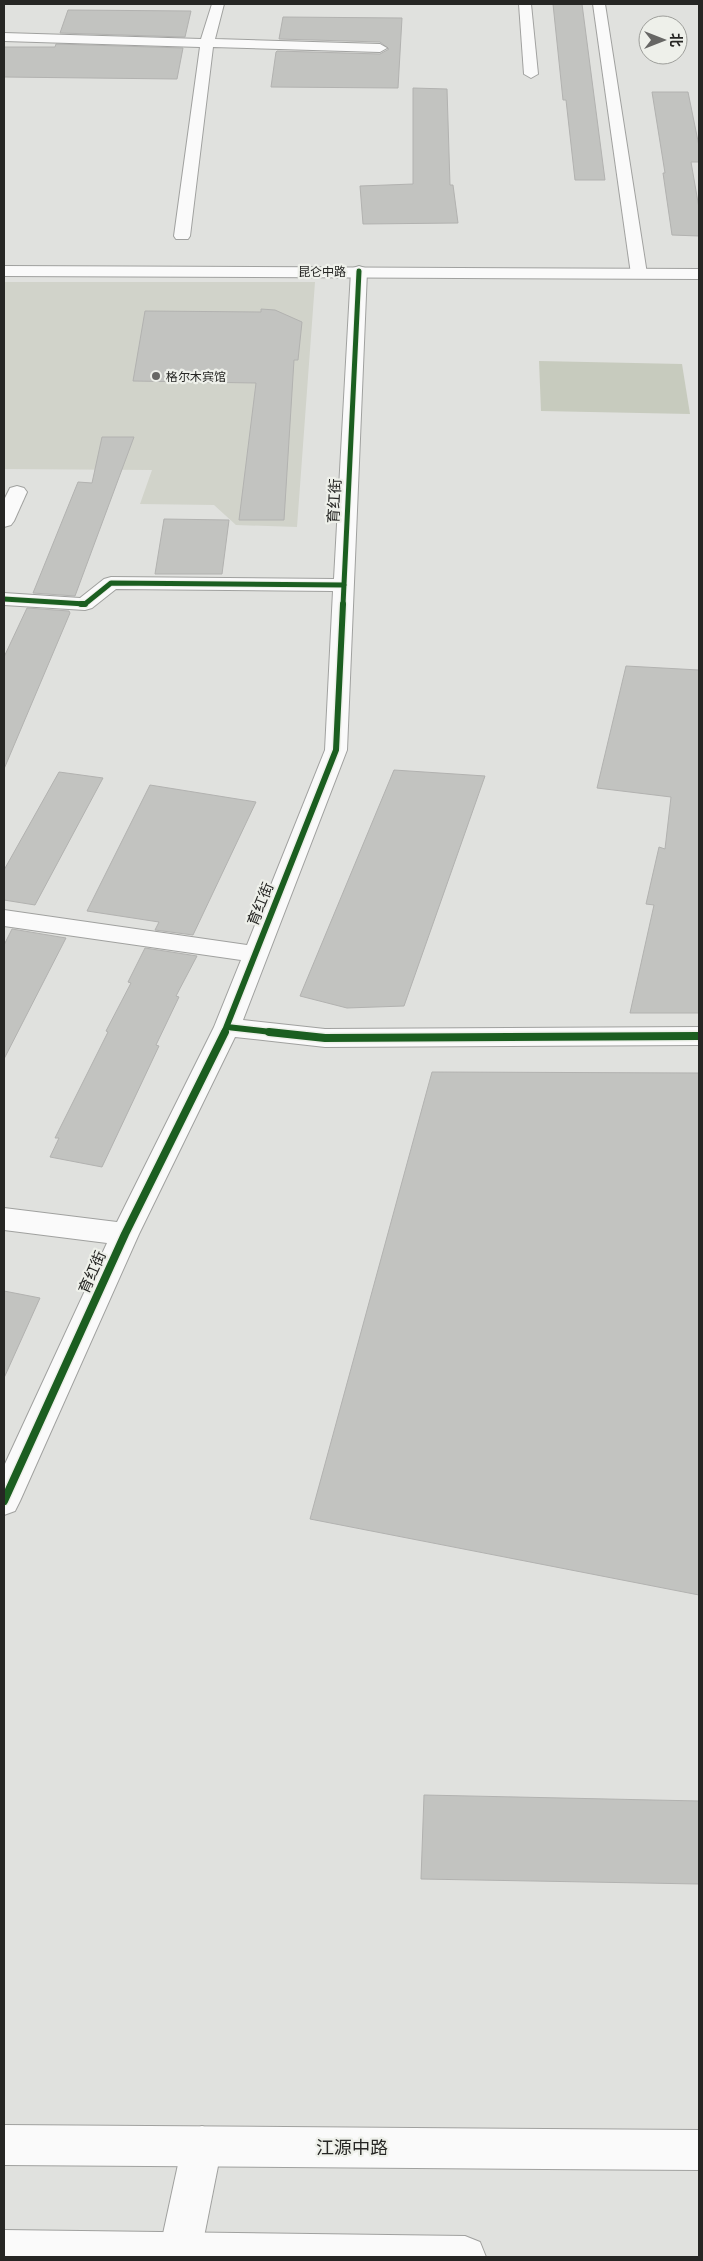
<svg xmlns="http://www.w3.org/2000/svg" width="703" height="2261" font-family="'IBM Plex Serif','Noto Sans SC',serif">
  <rect width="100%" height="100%" fill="#e0e1de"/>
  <polygon fill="#d1d3ca" points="4,282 315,282 297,527 236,525 214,505 140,504 152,470 4,469"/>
  <polygon fill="#c7cbbe" points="539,361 682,364 690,414 541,411"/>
  <g fill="#c2c3c0" stroke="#b2b2b0">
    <polygon points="553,4 582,4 605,180 575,180 566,100 563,100"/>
    <polygon points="68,10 191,11 185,37 60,33"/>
    <polygon points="283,17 402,18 398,88 271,87 276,52 277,51 380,54 389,49 380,42 279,39"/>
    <polygon points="56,44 183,48 177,79 4,77 4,47 55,47"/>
    <polygon points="413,88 447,89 450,185 453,185 458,223 363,224 360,186 413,184"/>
    <polygon points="652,92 688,92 699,146 699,162 691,162 699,208 699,236 672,235 663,173 665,173"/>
    <polygon points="261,309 275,310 302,322 298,360 294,360 284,520 239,520 256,383 133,381 145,311 261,312"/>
    <polygon points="102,437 134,437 75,596 33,593 78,482 92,483"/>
    <polygon points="164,519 229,520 222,574 155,574"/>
    <polygon points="27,608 69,611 70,613 4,769 4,657"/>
    <polygon points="626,666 699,670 699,1013 630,1013 654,905 646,904 659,847 665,849 671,797 597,788"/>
    <polygon points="394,770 485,776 404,1006 347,1008 300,996"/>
    <polygon points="59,772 103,778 35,905 4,900 4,870"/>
    <polygon points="150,785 256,802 193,935 155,930 159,922 87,911"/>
    <polygon points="12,929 66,938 4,1059 4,945"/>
    <polygon points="145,948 197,956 176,996 179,997 156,1045 159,1046 102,1167 50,1157 59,1138 55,1138 108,1032 106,1031 131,983 128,982"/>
    <polygon points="432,1072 699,1073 699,1595 310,1519"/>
    <polygon points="4,1291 40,1298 4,1378"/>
    <polygon points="424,1795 699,1801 699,1884 421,1879"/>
  </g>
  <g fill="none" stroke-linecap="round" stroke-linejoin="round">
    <g stroke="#a0a19f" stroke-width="2">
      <g id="minor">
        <polygon points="212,4 224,4 215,39 380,44 387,48 380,52 213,47 190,236 188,239 176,239 174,236 200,47 4,41 4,33 201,39"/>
        <polygon points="519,4 531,4 538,74 531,78 524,74"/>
        <polygon points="593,4 605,4 647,274 645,277 633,277 631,274"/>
        <polygon points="359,266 365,268 367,271 347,750 243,1020 325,1029 699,1027 699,1045 325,1047 235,1037 139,1234 20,1501 15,1511 4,1515 4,1466 107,1243 4,1230 4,1208 117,1222 214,1027 241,960 4,926 4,910 247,945 325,750 333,591 116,589 92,608 85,610 4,605 4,593 80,598 104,579 111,577 334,579 351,271 353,268"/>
        <polygon points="17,486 24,488 27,492 14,521 11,525 4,527 4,500 10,488"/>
        <polygon points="202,2126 216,2132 222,2146 200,2257 158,2257 182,2146 188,2132"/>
      </g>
    </g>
    <g stroke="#a0a19f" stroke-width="2">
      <g id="major">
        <polygon points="4,266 699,269 699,279 4,276"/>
        <polygon points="4,2125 699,2130 699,2170 4,2165"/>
        <polygon points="4,2230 465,2236 480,2242 486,2257 4,2257"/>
      </g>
    </g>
    <use href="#minor" fill="#fafafa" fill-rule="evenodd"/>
    <use href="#major" fill="#fafafa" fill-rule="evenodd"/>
    <g stroke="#eef0ea" stroke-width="7">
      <g id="cycleway-far2">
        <polyline points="4,599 85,604 111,583 344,585"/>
        <polyline points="343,605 359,271"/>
      </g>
    </g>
    <g stroke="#eef0ea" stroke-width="9">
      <g id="cycleway-far1">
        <polyline points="81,604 85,604"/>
        <polyline points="227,1027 280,1033"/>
        <polyline points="224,1033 336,750 343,604"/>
      </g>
    </g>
    <g stroke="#eef0ea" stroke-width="11">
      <g id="cycleway">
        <polyline points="269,1032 325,1038 699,1036"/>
        <polyline points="4,1501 125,1234 225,1032"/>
      </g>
    </g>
    <use href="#cycleway-far2" stroke="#1b5e20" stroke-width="5"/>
    <use href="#cycleway-far1" stroke="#1b5e20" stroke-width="6"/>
    <use href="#cycleway" stroke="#1b5e20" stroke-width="8"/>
  </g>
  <circle fill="#676765" stroke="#eef0ea" stroke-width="2" cx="156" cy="376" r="5"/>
  <g text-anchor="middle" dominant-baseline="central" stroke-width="4.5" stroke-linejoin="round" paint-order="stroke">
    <g font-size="12" fill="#262624" stroke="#eef0ea">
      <text x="322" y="271">昆仑中路</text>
    </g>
    <g font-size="12" fill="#262624" stroke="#eef0ea" text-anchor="start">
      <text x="166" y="376">格尔木宾馆</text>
    </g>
    <g font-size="15" fill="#262624" stroke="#eef0ea">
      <text transform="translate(334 501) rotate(-87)">育红街</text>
      <text transform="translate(260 904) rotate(-68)">育红街</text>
      <text transform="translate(92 1272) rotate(-66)">育红街</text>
    </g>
    <g font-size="18" fill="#262624" stroke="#eef0ea">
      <text x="352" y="2147">江源中路</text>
    </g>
  </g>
  <rect width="703" height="2261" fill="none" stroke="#262624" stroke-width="10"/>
  <g transform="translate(663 40) rotate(90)"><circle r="24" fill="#eef0ea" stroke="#9e9f9b"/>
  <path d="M0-4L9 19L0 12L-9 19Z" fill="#676765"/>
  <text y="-8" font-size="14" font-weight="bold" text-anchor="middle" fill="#262624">北</text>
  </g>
</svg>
